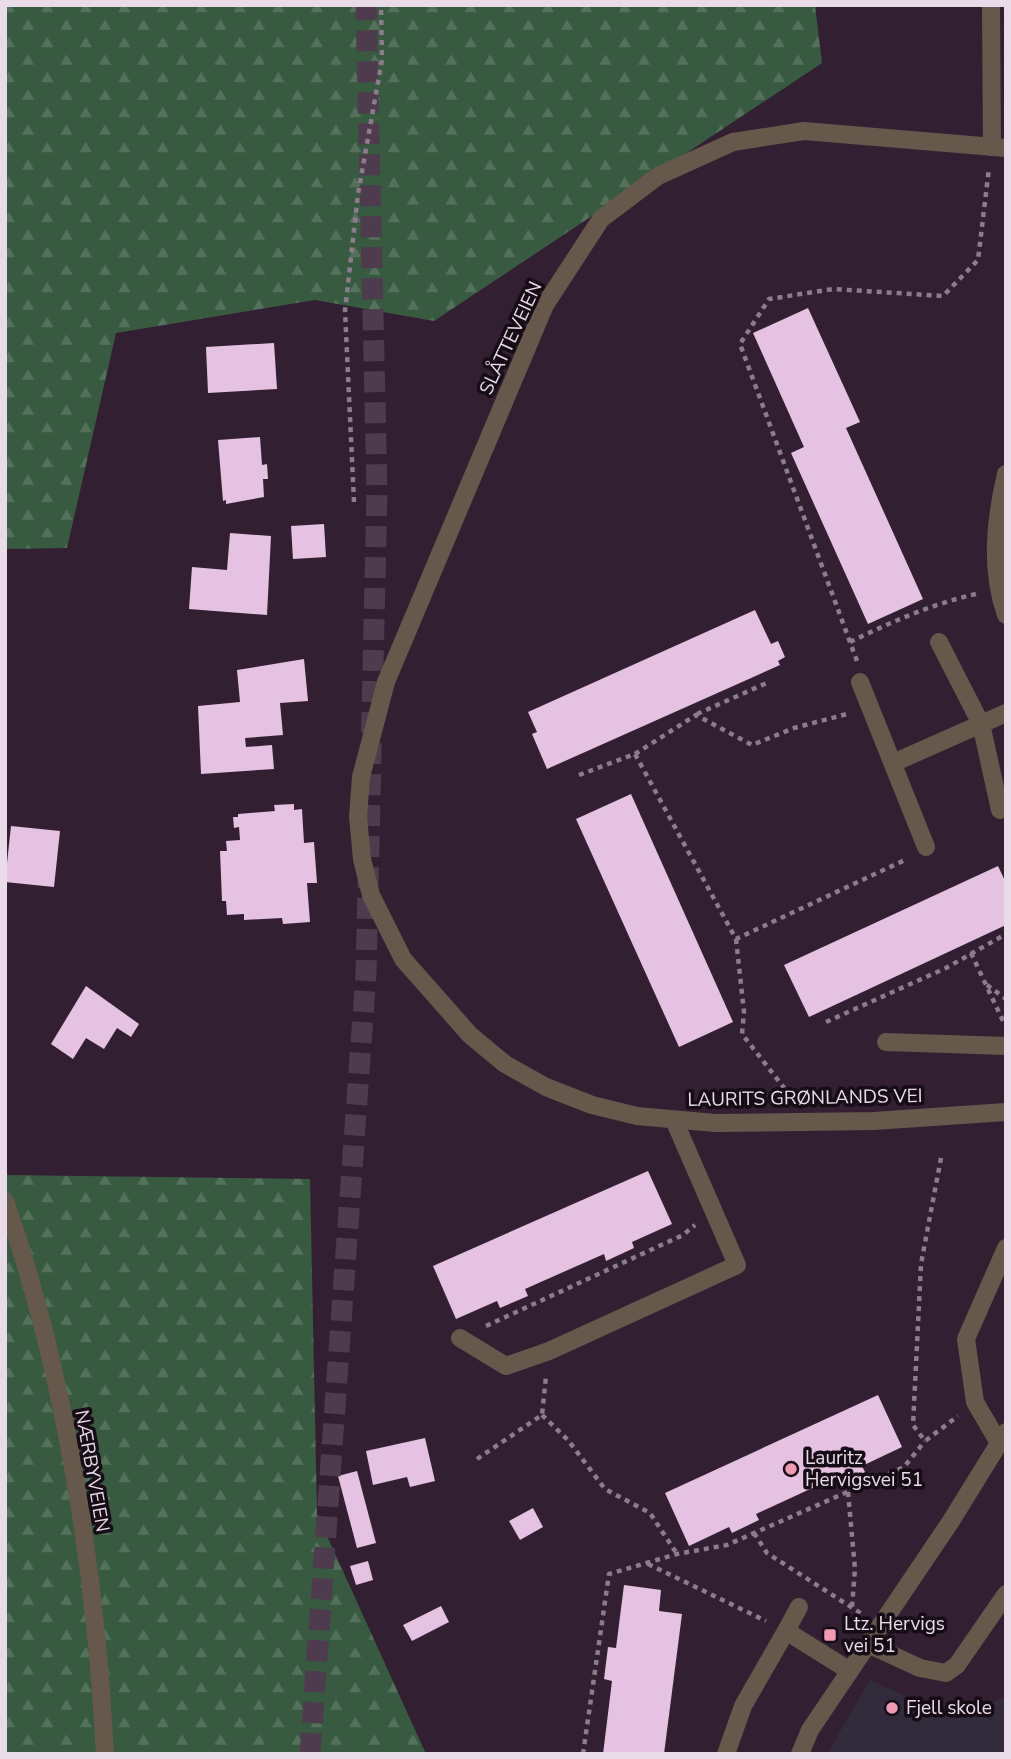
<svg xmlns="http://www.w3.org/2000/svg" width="1011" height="1759" font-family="'Nunito Sans',sans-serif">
  <defs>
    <pattern id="forest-firs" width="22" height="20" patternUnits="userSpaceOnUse" patternTransform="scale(1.75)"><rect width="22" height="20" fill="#375a40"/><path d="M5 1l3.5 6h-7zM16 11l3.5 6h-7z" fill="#54715c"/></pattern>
  </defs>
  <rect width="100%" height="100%" fill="#331f32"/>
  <polygon fill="#322b3b" points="870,1680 957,1719 1006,1696 1006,1754 827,1754"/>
  <g fill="url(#forest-firs)">
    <polygon points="5,5 815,5 822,63 434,321 315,300 116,333 67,548 5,549"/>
    <polygon points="5,1175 310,1179 317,1514 426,1754 5,1754"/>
  </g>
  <g fill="#e6c2e2">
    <polygon points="808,308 860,422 846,428 923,599 868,624 791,453 804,447 753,333"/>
    <polygon points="274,343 277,389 208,393 206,347"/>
    <polygon points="260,437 262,465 267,464 268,479 263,479 264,497 226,504 226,500 223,501 218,440"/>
    <polygon points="324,524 326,557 293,559 291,526"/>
    <polygon points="230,533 271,536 267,615 189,609 192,567 227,570"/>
    <polygon points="755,610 771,644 778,641 785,657 778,661 780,665 547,769 532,734 537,732 528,712"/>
    <polygon points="304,659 308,701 280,703 283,735 245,738 246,747 272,745 274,769 201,774 198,706 240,702 237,670"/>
    <polygon points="631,794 733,1022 679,1047 576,819"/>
    <polygon points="294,804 294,810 302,809 304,843 314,842 317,883 307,883 310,922 283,924 282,918 244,920 244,914 227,915 226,901 222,901 220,851 227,851 226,841 240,840 239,827 234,828 233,817 238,817 238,814 275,811 274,805"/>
    <polygon points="11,826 60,831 54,887 5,882"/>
    <polygon points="998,866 1006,883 1006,925 809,1017 784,965"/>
    <polygon points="86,986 139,1024 131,1037 117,1028 104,1049 86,1038 73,1059 51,1044"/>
    <polygon points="648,1171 672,1224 632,1242 634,1248 606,1261 604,1254 525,1289 528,1296 500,1308 497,1301 456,1319 433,1266"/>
    <polygon points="878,1395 902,1447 862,1466 865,1472 837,1484 834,1478 756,1514 759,1520 732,1533 729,1527 689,1546 665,1493"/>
    <polygon points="425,1438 435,1481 410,1487 407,1477 373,1485 366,1451"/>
    <polygon points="357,1471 376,1543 357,1548 338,1476"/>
    <polygon points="533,1508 543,1527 520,1540 509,1521"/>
    <polygon points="368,1561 373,1580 356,1585 350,1566"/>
    <polygon points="624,1585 661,1590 659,1611 682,1614 664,1754 603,1754 612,1681 604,1679 608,1647 616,1648"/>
    <polygon points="441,1606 449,1622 412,1641 403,1625"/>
  </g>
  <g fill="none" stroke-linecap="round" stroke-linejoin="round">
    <polyline stroke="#4e3b4d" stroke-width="21" stroke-dasharray="21 10" stroke-linecap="butt" points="310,1754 366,974 377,491 366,5"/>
    <g stroke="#8d7c8c" stroke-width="4.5" stroke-dasharray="5 5" stroke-linecap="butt">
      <polyline points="354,502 345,311 358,194 382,60 381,5"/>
      <path d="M 850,642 C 891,622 932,604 976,594"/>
      <polyline points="857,661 740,344 769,299 833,289 943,296 978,260 989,168"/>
      <polyline points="697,714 769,682"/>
      <polyline points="635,754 696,715 752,745 794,728 847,714"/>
      <polyline points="579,775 635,754 736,939 907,859"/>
      <polyline points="736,939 744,1012 742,1034 792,1098"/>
      <polyline points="971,953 1004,1023"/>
      <polyline points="987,985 1006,999"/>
      <polyline points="826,1022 946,968 1006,934"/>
      <polyline points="941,1158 921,1264 913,1425 925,1441 958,1416"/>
      <polyline points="486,1326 683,1235 695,1225"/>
      <polyline points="542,1415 568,1440 605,1489 650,1513 677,1554"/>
      <polyline points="477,1459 542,1415 546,1376"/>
      <polyline points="848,1492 855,1569 852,1607"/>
      <polyline points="754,1533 767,1553 862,1614"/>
      <polyline points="648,1564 766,1621"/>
      <polyline points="583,1754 609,1574 677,1554 727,1545 904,1467 925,1441"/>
    </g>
    <g stroke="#66594c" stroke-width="18">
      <polyline points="991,5 992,147"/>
      <polyline points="1006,148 804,131 733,142 658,176 601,219 545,305 386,682 361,777 358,817 362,859 371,895 403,959 470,1035 505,1064 546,1087 592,1105 637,1116 715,1123 874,1121 1006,1112"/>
      <path d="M 1006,474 C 995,521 990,569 1006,615"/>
      <polyline points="939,642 981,724 1000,810"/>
      <polyline points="860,682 926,847"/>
      <polyline points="893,763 1006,713"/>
      <polyline points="886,1042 1006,1046"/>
      <path d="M 5,1201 C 65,1372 96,1573 105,1754"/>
      <polyline points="460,1338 506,1366 549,1351 737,1265 674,1120"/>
      <polyline points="999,1443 975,1402 966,1339 1006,1248"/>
      <polyline points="786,1631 799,1607"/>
      <polyline points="868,1644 920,1668 946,1673 957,1665 1006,1594"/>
      <polyline points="726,1754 743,1706 786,1631 850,1671"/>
      <polyline points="800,1754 810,1730 951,1521 1006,1432"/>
    </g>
  </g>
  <g fill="#f19ab3" stroke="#160c15" stroke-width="2.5">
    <circle cx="791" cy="1469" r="7"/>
    <rect x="823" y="1628" width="14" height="14" rx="3.5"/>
    <circle cx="892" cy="1708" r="7"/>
  </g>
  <g text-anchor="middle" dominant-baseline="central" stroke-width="7" stroke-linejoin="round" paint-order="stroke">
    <g font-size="19" fill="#e9dbe7" stroke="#160c15">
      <text transform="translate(511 338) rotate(-65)">SLÅTTEVEIEN</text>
      <text transform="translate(805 1098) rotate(-1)">LAURITS GRØNLANDS VEI</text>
      <text transform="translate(92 1471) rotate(80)">NÆRBYVEIEN</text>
    </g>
    <g font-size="19" fill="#e9dbe7" stroke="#160c15" text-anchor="start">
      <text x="805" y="1458">Lauritz<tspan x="805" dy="22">Hervigsvei 51</tspan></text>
      <text x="844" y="1624">Ltz. Hervigs<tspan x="844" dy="22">vei 51</tspan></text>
      <text x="906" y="1708">Fjell skole</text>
    </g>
  </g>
  <rect width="1011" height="1759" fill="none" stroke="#e9dbe7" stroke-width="14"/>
</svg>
